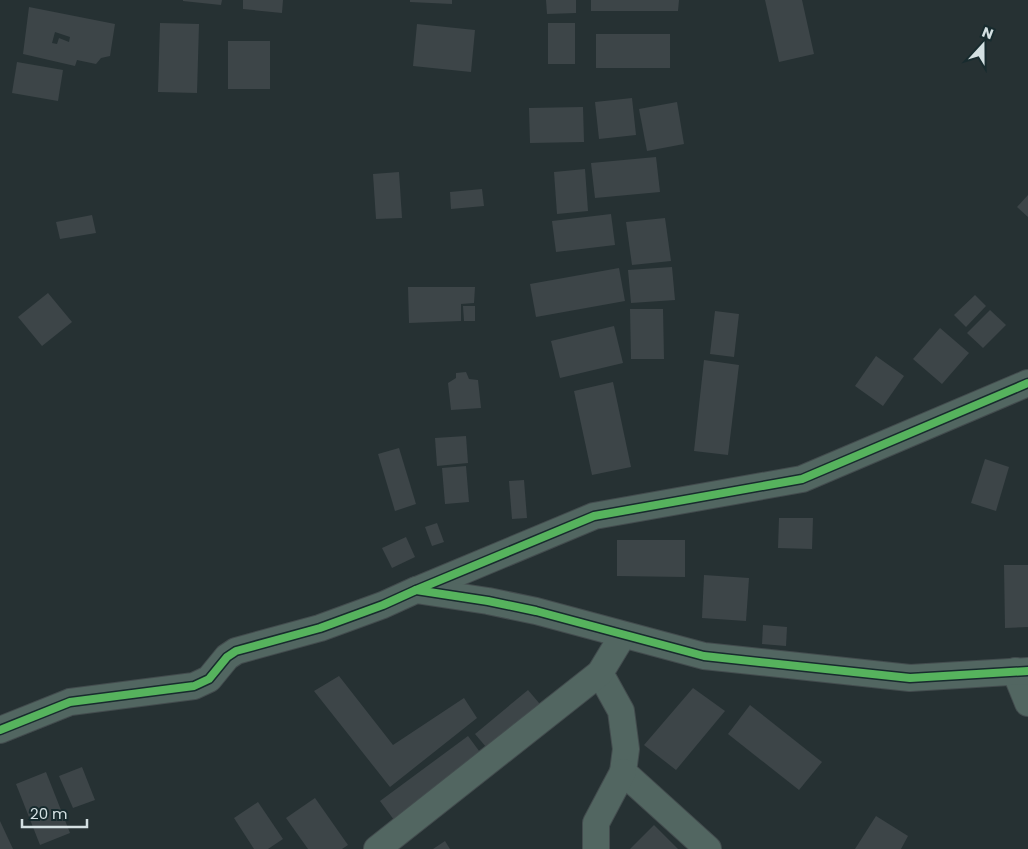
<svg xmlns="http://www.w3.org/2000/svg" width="1028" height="849" font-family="Poppins,sans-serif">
  <rect width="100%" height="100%" fill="#263133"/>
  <g fill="#3d4548" fill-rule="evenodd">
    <polygon points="183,0 222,0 221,5 183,1"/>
    <polygon points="243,0 283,0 282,13 243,9"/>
    <polygon points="410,0 452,0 452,4 410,2"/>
    <polygon points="546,0 576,0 576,13 547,14"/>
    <polygon points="591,0 679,0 678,11 591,11"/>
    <polygon points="765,0 802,0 814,54 779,62"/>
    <path d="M 29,7 L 115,24 L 110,56 L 101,58 L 96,64 L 77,60 L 75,66 L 23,54 ZM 55,32 L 70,37 L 69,42 L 59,38 L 57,44 L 52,43 Z"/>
    <polygon points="160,23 199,24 197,93 158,92"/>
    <rect x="548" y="23" width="27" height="41"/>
    <polygon points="417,24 475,30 471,72 413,66"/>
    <rect x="596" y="34" width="74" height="34"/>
    <rect x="228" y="41" width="42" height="48"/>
    <polygon points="17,62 63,70 58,101 12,93"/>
    <polygon points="632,98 636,135 599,139 595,102"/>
    <polygon points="677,102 684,144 647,151 639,109"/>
    <polygon points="583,107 584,142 530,143 529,108"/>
    <polygon points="656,157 660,192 595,198 591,163"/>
    <polygon points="585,169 588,211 557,214 554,172"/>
    <polygon points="399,172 402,218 376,219 373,174"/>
    <polygon points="482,189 484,206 451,209 450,192"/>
    <polygon points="1028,195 1028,217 1017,207"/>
    <polygon points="611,214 615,245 556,252 552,221"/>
    <polygon points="92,215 96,233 60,239 56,222"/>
    <polygon points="665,218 671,261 632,265 626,222"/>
    <polygon points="672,267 675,300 631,303 628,270"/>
    <polygon points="619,268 625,301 536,317 530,284"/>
    <polygon points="408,287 475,287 474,303 461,304 461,321 409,323"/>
    <polygon points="48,293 72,322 42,346 18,317"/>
    <polygon points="975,295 986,306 966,327 954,315"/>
    <polygon points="463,306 475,306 475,321 464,321"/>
    <polygon points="630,309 663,309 664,359 631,359"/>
    <polygon points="990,310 1006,325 983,348 967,333"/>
    <polygon points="715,311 739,314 734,357 710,354"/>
    <polygon points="614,326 623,363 560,378 551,341"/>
    <polygon points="940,328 969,353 942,384 913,359"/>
    <polygon points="876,356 904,376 883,406 855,386"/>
    <polygon points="704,360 739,365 728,455 694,451"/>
    <polygon points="466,372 469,379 478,380 481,408 451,410 448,383 456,378 456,373"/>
    <polygon points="613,382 631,467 592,475 574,391"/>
    <polygon points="466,436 468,463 437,466 435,438"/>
    <polygon points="399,448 416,504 395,511 378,454"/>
    <polygon points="985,459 1009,467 996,511 971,503"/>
    <polygon points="466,466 469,502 445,504 442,468"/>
    <polygon points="524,480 527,518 512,519 509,481"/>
    <polygon points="779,518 813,518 812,549 778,548"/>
    <polygon points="437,523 444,542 432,546 425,527"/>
    <polygon points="406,537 415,557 392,568 382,548"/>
    <polygon points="617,540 685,540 685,577 617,576"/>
    <polygon points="1004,565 1028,565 1028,627 1005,628"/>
    <polygon points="704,575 749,578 746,621 702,618"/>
    <polygon points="763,625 787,627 786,646 762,644"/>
    <polygon points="339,676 393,745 464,698 477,718 390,787 314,691"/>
    <polygon points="693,688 725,711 676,770 644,745"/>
    <polygon points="528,690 545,710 492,754 475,734"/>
    <polygon points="750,705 822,762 799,790 728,734"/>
    <polygon points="468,736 485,759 397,824 380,801"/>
    <polygon points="82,767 95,800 73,808 59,776"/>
    <polygon points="46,772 70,833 40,845 16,784"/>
    <polygon points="315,798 348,845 342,849 308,849 286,818"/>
    <polygon points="258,802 283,839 268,849 254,849 234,818"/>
    <polygon points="876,816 908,836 901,849 855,849"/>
    <polygon points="0,821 13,849 0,849"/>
    <polygon points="654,825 678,849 630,849"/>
    <polygon points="445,841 450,849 433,849"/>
  </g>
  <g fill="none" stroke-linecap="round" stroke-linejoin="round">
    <g stroke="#434c4e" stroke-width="28">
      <g id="minor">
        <polyline points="417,590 594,516 802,479 1028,383"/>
        <polyline points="1015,671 1028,703"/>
        <polyline points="600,673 621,711 626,749 623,772 708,849"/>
        <polyline points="0,730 70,702 194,686 209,679 227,657 236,651 320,628 383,605 416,590 488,601 536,611 704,656 910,678 1028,671"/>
        <polyline points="377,849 600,673 623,635"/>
        <polyline points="596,849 596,823 623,772"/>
      </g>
    </g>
    <use href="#minor" stroke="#526661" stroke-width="26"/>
    <g stroke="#182b2e" stroke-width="11">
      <g id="cycleway">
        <polyline points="416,590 594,516 802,479 1028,383"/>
        <polyline points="0,730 70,702 194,686 209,679 227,657 236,651 320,628 383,605 416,590 488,601 536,611 704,656 910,678 1028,671"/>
      </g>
    </g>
    <use href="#cycleway" stroke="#56b35d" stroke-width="8"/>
  </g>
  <g transform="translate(983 45) rotate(21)" stroke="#182b2e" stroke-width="4" paint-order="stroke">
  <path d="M0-4L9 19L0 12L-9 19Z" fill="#d4e0e2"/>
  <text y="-8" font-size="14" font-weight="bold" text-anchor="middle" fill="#d4e0e2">N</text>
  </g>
  <path d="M22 819v8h65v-8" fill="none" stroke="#d4e0e2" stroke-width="2.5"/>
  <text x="30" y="819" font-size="15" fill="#d4e0e2" stroke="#182b2e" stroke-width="4" paint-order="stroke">20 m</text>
</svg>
